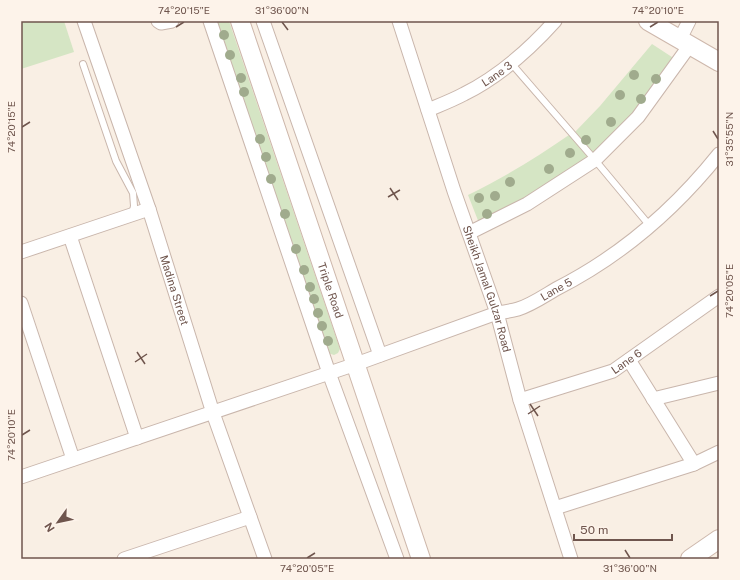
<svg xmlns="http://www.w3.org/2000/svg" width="740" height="580" font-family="'Public Sans',sans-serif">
  <rect width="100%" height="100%" fill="#f9efe4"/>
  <g fill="#d5e5c4">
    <polygon points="21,21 64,21 74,52 21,69"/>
    <polygon points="213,21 229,21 340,349 338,353 334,355 328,353"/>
    <polygon points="652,44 675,59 634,116 594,154 575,132 600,106"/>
    <path d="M 569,135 L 590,159 L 531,197 L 479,223 L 468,195 C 503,178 536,158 569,135 Z"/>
  </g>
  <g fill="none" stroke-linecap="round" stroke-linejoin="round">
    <g stroke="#c9b6ac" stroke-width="8">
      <g id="lane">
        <polyline points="511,63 595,160 650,226"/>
        <polyline points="83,64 116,161 133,193 134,206 132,215"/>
      </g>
    </g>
    <g stroke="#c9b6ac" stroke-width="15">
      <g id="street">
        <path id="s1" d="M 84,21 L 149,209 L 213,413 L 265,559"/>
        <polyline points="158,21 161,23 172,21"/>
        <polyline points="210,21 329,373 397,559"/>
        <polyline points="263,21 380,355"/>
        <path id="s2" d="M 399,21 L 454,191 L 497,313 L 520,400 L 571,559"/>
        <polyline points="680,39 689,21"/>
        <path id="s3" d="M 428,110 C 440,105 453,100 464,94 C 500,76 529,50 555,21"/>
        <polyline points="469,233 527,204 595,160 638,117 690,45"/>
        <polyline points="70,236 137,438"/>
        <polyline points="21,252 149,209"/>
        <polyline points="21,303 73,459"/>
        <polyline points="629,360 694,464"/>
        <polyline points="653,399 719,383"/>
        <path id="s4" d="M 520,400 L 613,371 L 719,296"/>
        <path id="s5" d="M 21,477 L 356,364 L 497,313 C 504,312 511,311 518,309 C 531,305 544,296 556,289 C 619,257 675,209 719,154"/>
        <polyline points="555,508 694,464 719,452"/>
        <polyline points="124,559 250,517"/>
      </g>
    </g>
    <g stroke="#ceb8ac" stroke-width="20">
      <g id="secondary">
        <path id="s6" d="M 240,21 L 421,559"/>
        <polyline points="648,21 719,62"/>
        <polyline points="690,559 719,539"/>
      </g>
    </g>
    <use href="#lane" stroke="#fff" stroke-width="6"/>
    <use href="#street" stroke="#fff" stroke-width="13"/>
    <use href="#secondary" stroke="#fff" stroke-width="18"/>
  </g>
  <g fill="#a0ab8d">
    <circle cx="224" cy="35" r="5"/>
    <circle cx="230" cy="55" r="5"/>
    <circle cx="634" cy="75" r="5"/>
    <circle cx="241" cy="78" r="5"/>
    <circle cx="656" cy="79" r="5"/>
    <circle cx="244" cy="92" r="5"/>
    <circle cx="620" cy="95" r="5"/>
    <circle cx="641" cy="99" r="5"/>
    <circle cx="611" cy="122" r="5"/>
    <circle cx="260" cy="139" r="5"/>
    <circle cx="586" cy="140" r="5"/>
    <circle cx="570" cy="153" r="5"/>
    <circle cx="266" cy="157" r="5"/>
    <circle cx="549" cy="169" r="5"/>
    <circle cx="271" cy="179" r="5"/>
    <circle cx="510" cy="182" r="5"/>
    <circle cx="495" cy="196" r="5"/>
    <circle cx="479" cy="198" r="5"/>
    <circle cx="285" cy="214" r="5"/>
    <circle cx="487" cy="214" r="5"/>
    <circle cx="296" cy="249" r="5"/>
    <circle cx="304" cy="270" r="5"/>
    <circle cx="310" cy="287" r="5"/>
    <circle cx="314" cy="299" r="5"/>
    <circle cx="318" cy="313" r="5"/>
    <circle cx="322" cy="326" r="5"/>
    <circle cx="328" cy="341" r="5"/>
  </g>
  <path fill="none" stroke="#6f554d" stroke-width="1.5" d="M 282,22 L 288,30M 176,27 L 184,22M 650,27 L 658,22M 22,127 L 30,122M 713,131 L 718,139M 390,188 L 398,200M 388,197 L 400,190M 710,296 L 718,291M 137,352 L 145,364M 135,362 L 147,354M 530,404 L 538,416M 528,414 L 540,406M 22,435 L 30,430M 625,550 L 630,558M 307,558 L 315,553"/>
  <g text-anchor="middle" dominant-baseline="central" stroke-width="4" stroke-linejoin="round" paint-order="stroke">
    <g font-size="11" fill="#6f554d" stroke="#fdf3ea">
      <text stroke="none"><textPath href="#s3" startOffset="78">Lane 3</textPath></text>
      <text stroke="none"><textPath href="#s2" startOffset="282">Sheikh Jamal Gulzar Road</textPath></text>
      <text stroke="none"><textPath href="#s5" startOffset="568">Lane 5</textPath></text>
      <text stroke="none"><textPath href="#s1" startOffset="284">Madina Street</textPath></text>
      <text stroke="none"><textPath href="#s6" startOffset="284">Triple Road</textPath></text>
      <text stroke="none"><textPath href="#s4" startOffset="114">Lane 6</textPath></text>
    </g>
  </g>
  <rect width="740" height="580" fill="none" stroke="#fdf3ea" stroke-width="44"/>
  <g transform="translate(58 522) rotate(237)" stroke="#fdf3ea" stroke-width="3" paint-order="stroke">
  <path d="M0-3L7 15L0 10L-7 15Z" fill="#6f554d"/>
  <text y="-6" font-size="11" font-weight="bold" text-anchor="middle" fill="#6f554d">N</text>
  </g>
  <path d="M574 534v6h98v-6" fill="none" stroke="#6f554d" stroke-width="2"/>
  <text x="580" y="534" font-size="12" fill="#6f554d" stroke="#fdf3ea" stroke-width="3" paint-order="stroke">50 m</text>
  <rect x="22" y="22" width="696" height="536" fill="none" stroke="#6f554d" stroke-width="1.5"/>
  <g font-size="10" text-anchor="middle" fill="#6f554d">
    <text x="184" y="14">74°20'15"E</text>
    <text x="282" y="14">31°36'00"N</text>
    <text x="658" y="14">74°20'10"E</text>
    <text transform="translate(11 127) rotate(-90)" y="4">74°20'15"E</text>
    <text transform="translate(729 139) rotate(-90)" y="4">31°35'55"N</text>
    <text transform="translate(729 291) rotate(-90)" y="4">74°20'05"E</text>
    <text transform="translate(11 435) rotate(-90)" y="4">74°20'10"E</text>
    <text x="307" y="572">74°20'05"E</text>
    <text x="630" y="572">31°36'00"N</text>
  </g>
</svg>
